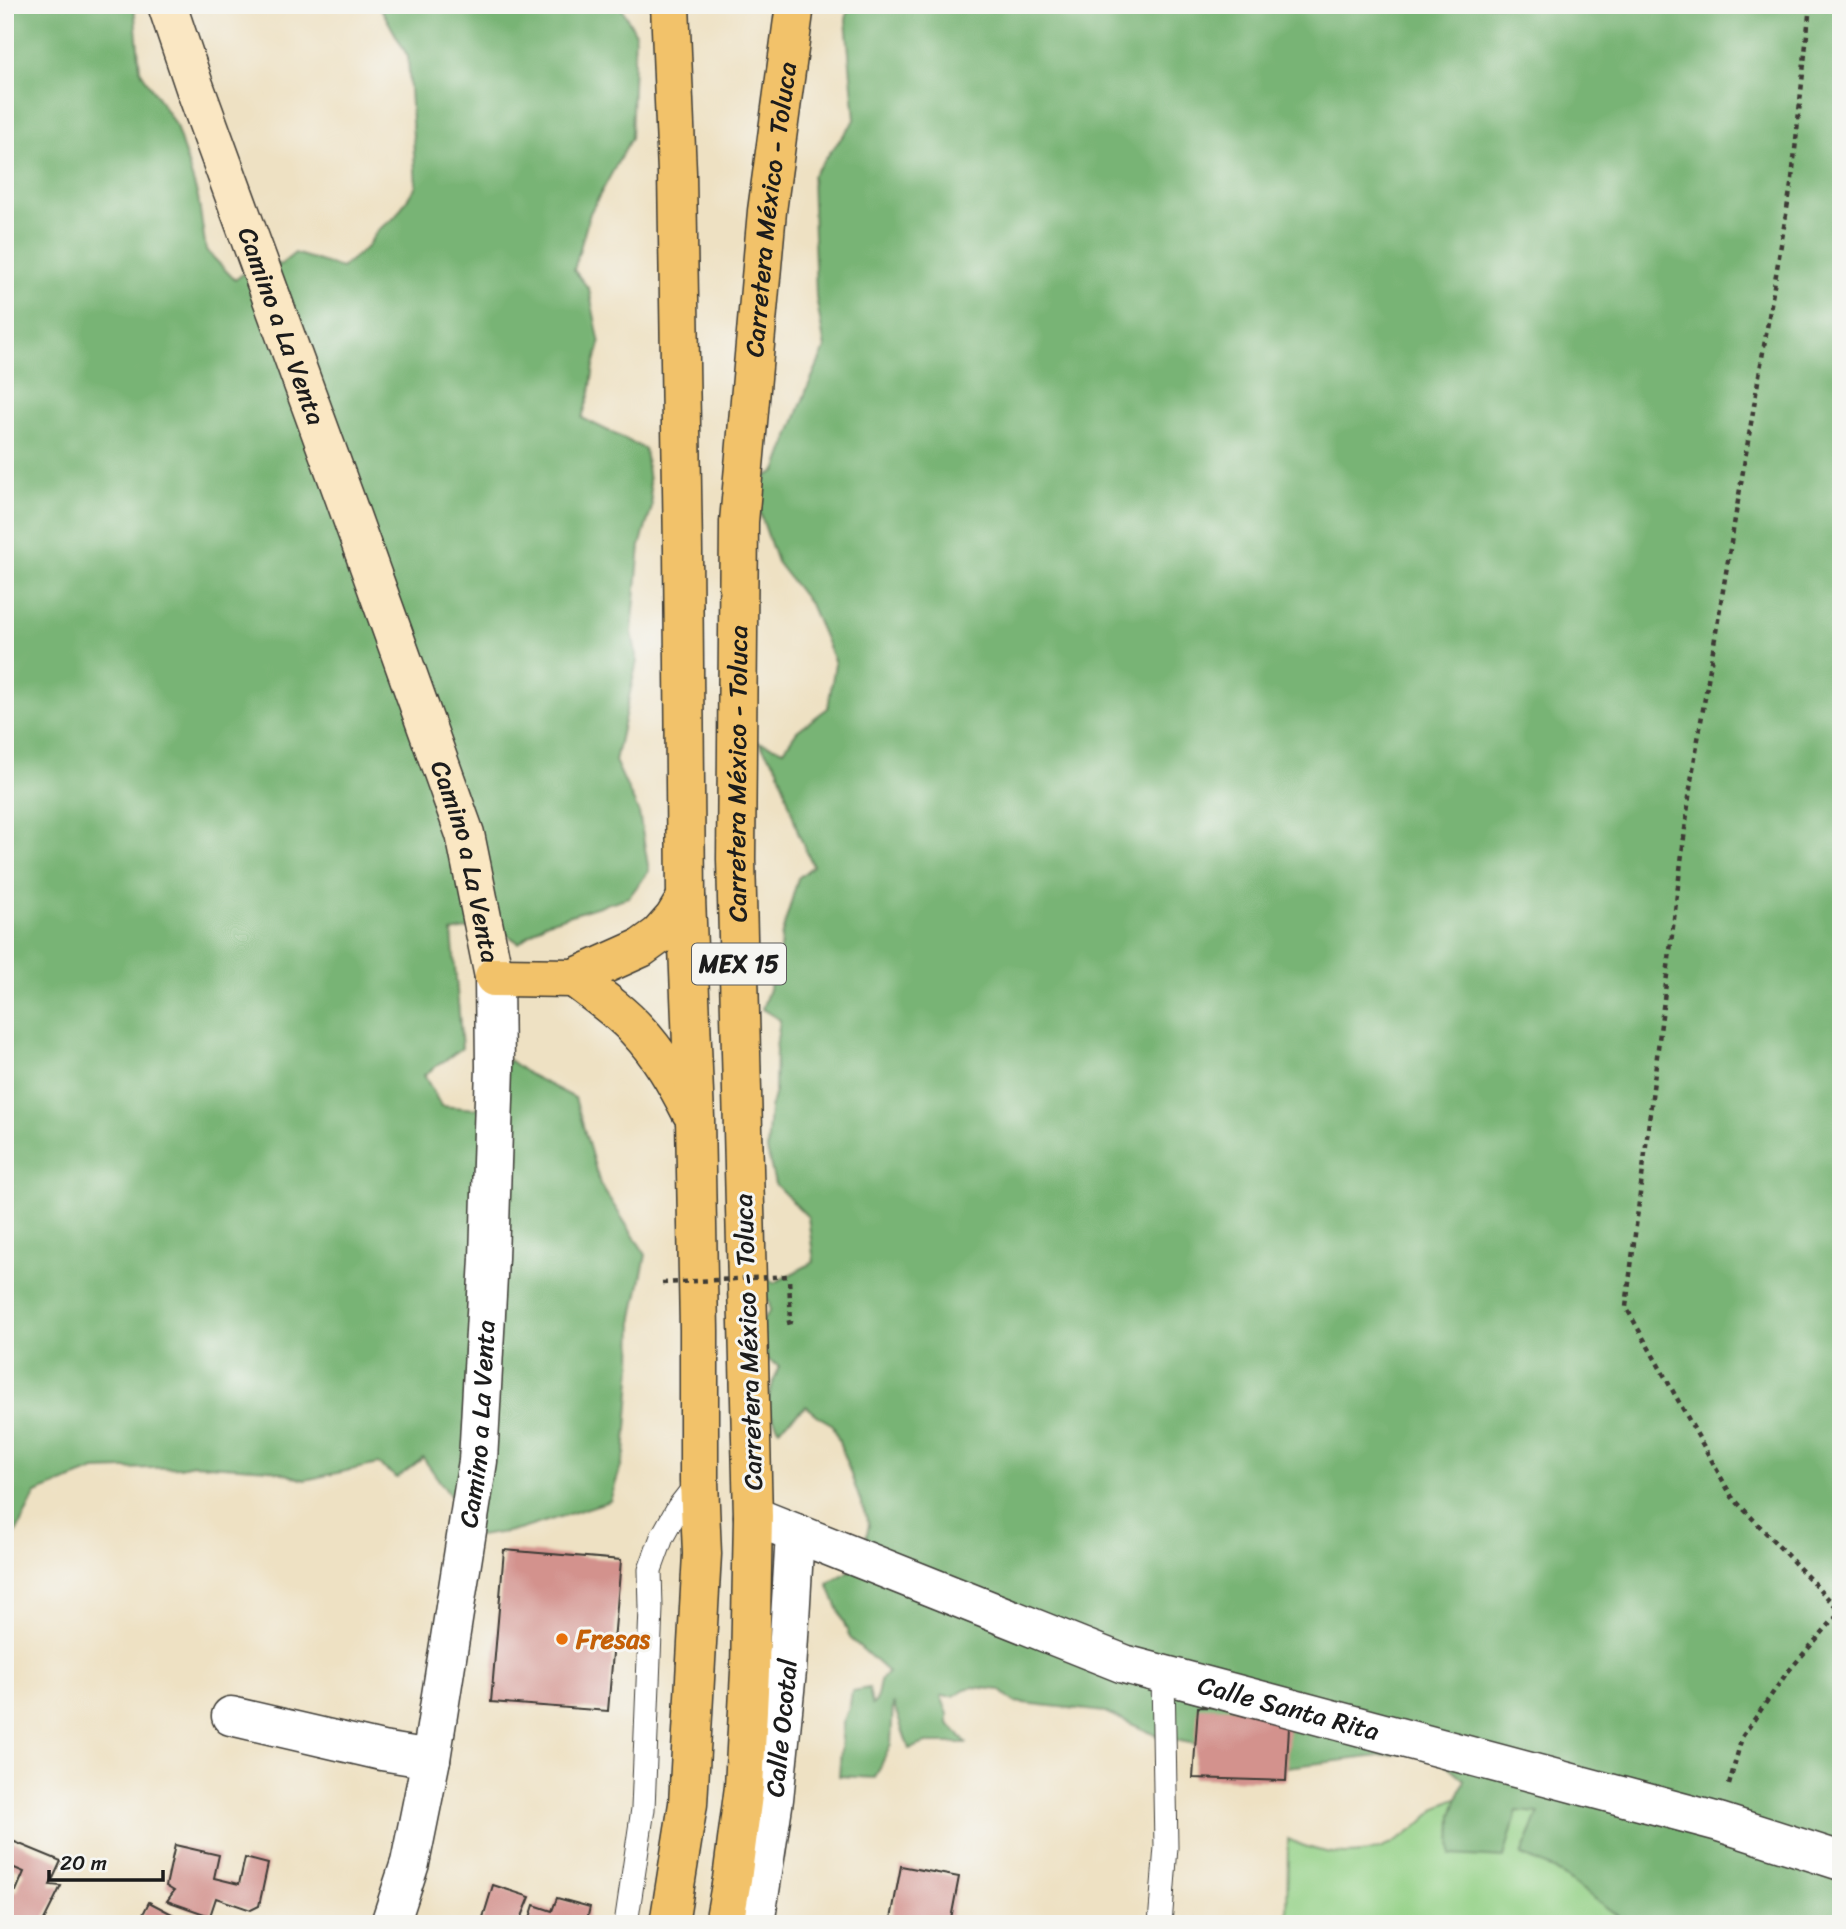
<svg xmlns="http://www.w3.org/2000/svg" width="1846" height="1929" font-family="Sriracha,sans-serif">
  <rect width="100%" height="100%" fill="#f6f6f2"/>
  <filter id="ink" filterUnits="userSpaceOnUse"><feTurbulence type="fractalNoise" baseFrequency=".0143" numOctaves="2"/><feDisplacementMap in="SourceGraphic" scale="14" xChannelSelector="R" yChannelSelector="G"/><feConvolveMatrix kernelMatrix="1 2 1 2 8 2 1 2 1" color-interpolation-filters="sRGB"/></filter>
  <filter id="wash" filterUnits="userSpaceOnUse"><feTurbulence type="fractalNoise" baseFrequency=".00686" numOctaves="4" result="noise"/><feDisplacementMap in="SourceGraphic" scale="28" xChannelSelector="R" yChannelSelector="G"/><feGaussianBlur stdDeviation="1.57" result="paint"/><feColorMatrix in="noise" values="0 0 0 0 0 0 0 0 0 0 0 0 0 0 0 0 0 1.4 0 .05"/><feComposite in="paint" operator="in"/></filter>
  <g filter="url(#wash)">
    <rect width="100%" height="100%" fill="#eee1c3"/>
    <path fill="#95d288" stroke="#587752" stroke-width="2" d="M 1509,1789 L 1729,1924 L 1287,1924 L 1288,1839 C 1332,1860 1375,1861 1414,1829 C 1425,1820 1434,1809 1447,1802 C 1466,1792 1488,1792 1509,1789 Z"/>
    <g fill="#78b474" stroke="#4a6848" stroke-width="2">
      <path d="M 5,5 L 134,5 L 140,70 L 176,126 L 198,197 L 206,250 L 235,280 L 266,256 L 280,265 L 295,253 L 341,268 L 366,248 L 378,230 L 395,217 L 416,186 L 408,57 L 379,5 L 620,5 L 635,32 L 631,138 L 590,213 L 574,270 L 589,289 L 600,344 L 594,366 L 590,393 L 582,418 L 645,449 L 652,507 L 640,546 L 632,632 L 637,661 L 615,761 L 639,813 L 649,871 L 629,897 L 545,923 L 519,943 C 491,922 485,925 452,932 L 462,1048 L 424,1075 L 441,1106 L 476,1109 L 509,1060 L 528,1074 L 575,1098 L 600,1184 L 646,1255 L 633,1317 L 632,1366 L 625,1454 L 610,1501 L 519,1530 L 479,1536 L 423,1458 L 397,1478 L 378,1464 L 305,1480 L 269,1469 L 193,1464 L 180,1467 L 95,1470 L 36,1493 L 5,1555 Z"/>
      <polygon points="849,5 1841,5 1841,1923 1839,1924 1629,1924 1554,1869 1521,1855 1539,1813 1517,1811 1504,1858 1451,1855 1452,1815 1464,1780 1430,1750 1261,1770 1236,1752 1160,1737 1105,1712 1014,1702 1000,1690 973,1687 965,1689 953,1696 941,1696 948,1714 948,1723 967,1743 926,1743 909,1749 893,1703 891,1744 875,1778 839,1776 843,1723 850,1705 852,1691 869,1688 872,1705 876,1701 880,1681 888,1672 850,1638 828,1584 860,1564 869,1525 833,1425 821,1418 806,1406 779,1429 766,1404 779,1366 749,1349 760,1324 770,1311 769,1301 732,1291 749,1264 774,1283 814,1262 808,1217 775,1184 767,1150 770,1109 775,1091 776,1047 780,1020 762,1009 778,963 782,933 798,878 813,866 799,835 778,768 758,742 784,750 797,731 828,708 835,663 811,606 777,562 759,510 746,487 776,471 807,389 825,348 816,297 812,176 855,120 846,20"/>
    </g>
    <g id="blocks">
      <g fill="#d3928d">
        <polygon points="504,1550 621,1560 608,1711 491,1702"/>
        <polygon points="1198,1707 1290,1709 1286,1781 1193,1778"/>
        <polygon points="5,1838 61,1861 50,1885 61,1886 42,1924 5,1924 5,1899 10,1891 16,1891 24,1872 5,1864"/>
        <polygon points="175,1845 219,1855 214,1878 239,1884 245,1858 268,1864 259,1906 251,1910 216,1898 210,1916 167,1901 174,1891 166,1886"/>
        <polygon points="901,1866 959,1877 950,1924 890,1924"/>
        <polygon points="493,1885 530,1897 519,1924 481,1924"/>
        <polygon points="557,1898 590,1907 586,1924 528,1924 534,1905 552,1911"/>
        <polygon points="149,1902 191,1924 152,1924 141,1918"/>
      </g>
    </g>
  </g>
  <g filter="url(#ink)">
    <use href="#blocks" fill-opacity="0" stroke="#3c3a35" stroke-width="2"/>
    <g fill="none" stroke-linecap="round" stroke-linejoin="round">
      <g stroke="#3c3a35" stroke-width="25">
        <g id="lane">
          <polyline points="626,1924 643,1809 651,1608 650,1570 662,1537 678,1508 699,1481"/>
          <polyline points="1160,1924 1166,1847 1163,1675"/>
        </g>
      </g>
      <g stroke="#3c3a35" stroke-width="41">
        <g id="street">
          <path id="s1" d="M 753,1516 L 1124,1664 L 1719,1822 L 1841,1861"/>
          <polyline points="231,1716 382,1751 431,1759"/>
          <path id="s2" d="M 390,1924 L 410,1863 L 431,1759 L 478,1461 L 489,1258 L 495,1067 L 494,977"/>
          <path id="s3" d="M 755,1924 L 774,1799 L 787,1671 L 795,1533"/>
        </g>
      </g>
      <g stroke="#3c3a35" stroke-width="41">
        <g id="secondary">
          <path id="s4" d="M 167,5 L 195,88 L 345,499 L 465,834 L 494,977"/>
        </g>
      </g>
      <g stroke="#3c3a35" stroke-width="41">
        <g id="primary">
          <polyline points="494,977 574,978 641,948 659,935 674,918 686,898"/>
          <path d="M 574,978 C 596,995 619,1010 637,1030 C 660,1054 676,1083 691,1112"/>
          <polyline points="669,1924 688,1804 702,1554 699,1481 699,1330 695,1118 686,898 683,551 677,173 670,5"/>
          <path id="s5" d="M 724,1924 L 732,1879 L 744,1787 L 750,1671 L 753,1516 L 736,859 L 739,522 L 767,211 L 795,5"/>
        </g>
      </g>
      <g stroke="#3c3a35" stroke-width="4.5" stroke-dasharray="5 5" stroke-linecap="butt">
        <polyline points="1810,5 1792,179 1691,781 1626,1307 1732,1497 1841,1612"/>
        <polyline points="787,1323 791,1322 789,1279"/>
        <polyline points="1729,1785 1742,1737 1786,1674 1840,1612"/>
      </g>
      <use href="#lane" stroke="#fff" stroke-width="23"/>
      <use href="#street" stroke="#fff" stroke-width="38"/>
      <use href="#secondary" stroke="#fae7c3" stroke-width="38"/>
      <use href="#primary" stroke="#f2c26a" stroke-width="38"/>
      <polyline stroke="#3c3a35" stroke-width="4.5" stroke-dasharray="5 5" stroke-linecap="butt" points="662,1283 789,1276"/>
    </g>
  </g>
  <circle fill="#e8710a" stroke="#f6f6f2" stroke-width="2.5" cx="562" cy="1639" r="7"/>
  <g text-anchor="middle" dominant-baseline="central" stroke-width="6" stroke-linejoin="round" paint-order="stroke">
    <rect fill="#f6f6f2" stroke="#5d5d5c" stroke-width="2" x="692" y="943.5" width="94" height="41" rx="5"/>
    <g font-size="24" font-weight="bold" fill="#1c1c1c">
      <text x="739" y="964">MEX 15</text>
    </g>
    <g font-size="26" fill="#1c1c1c" stroke="#f6f6f2">
      <text stroke="none"><textPath href="#s5" startOffset="1718">Carretera México - Toluca</textPath></text>
      <text stroke="none"><textPath href="#s4" startOffset="341">Camino a La Venta</textPath></text>
      <text stroke="none"><textPath href="#s5" startOffset="1152">Carretera México - Toluca</textPath></text>
      <text stroke="none"><textPath href="#s4" startOffset="908">Camino a La Venta</textPath></text>
      <text transform="translate(748 1342) rotate(-92)">Carretera México - Toluca</text>
      <text stroke="none"><textPath href="#s2" startOffset="509">Camino a La Venta</textPath></text>
      <text stroke="none"><textPath href="#s1" startOffset="570">Calle Santa Rita</textPath></text>
      <text stroke="none"><textPath href="#s3" startOffset="198">Calle Ocotal</textPath></text>
    </g>
    <g font-size="26" font-weight="bold" fill="#c56008" stroke="#f6f6f2" text-anchor="start">
      <text x="576" y="1639">Fresas</text>
    </g>
  </g>
  <rect width="1846" height="1929" fill="none" stroke="#f6f6f2" stroke-width="28"/>
  <path d="M49 1870v10h114v-10" fill="none" stroke="#1c1c1c" stroke-width="3.5"/>
  <text x="60" y="1870" font-size="21" fill="#1c1c1c" stroke="#f6f6f2" stroke-width="5" paint-order="stroke">20 m</text>
</svg>
